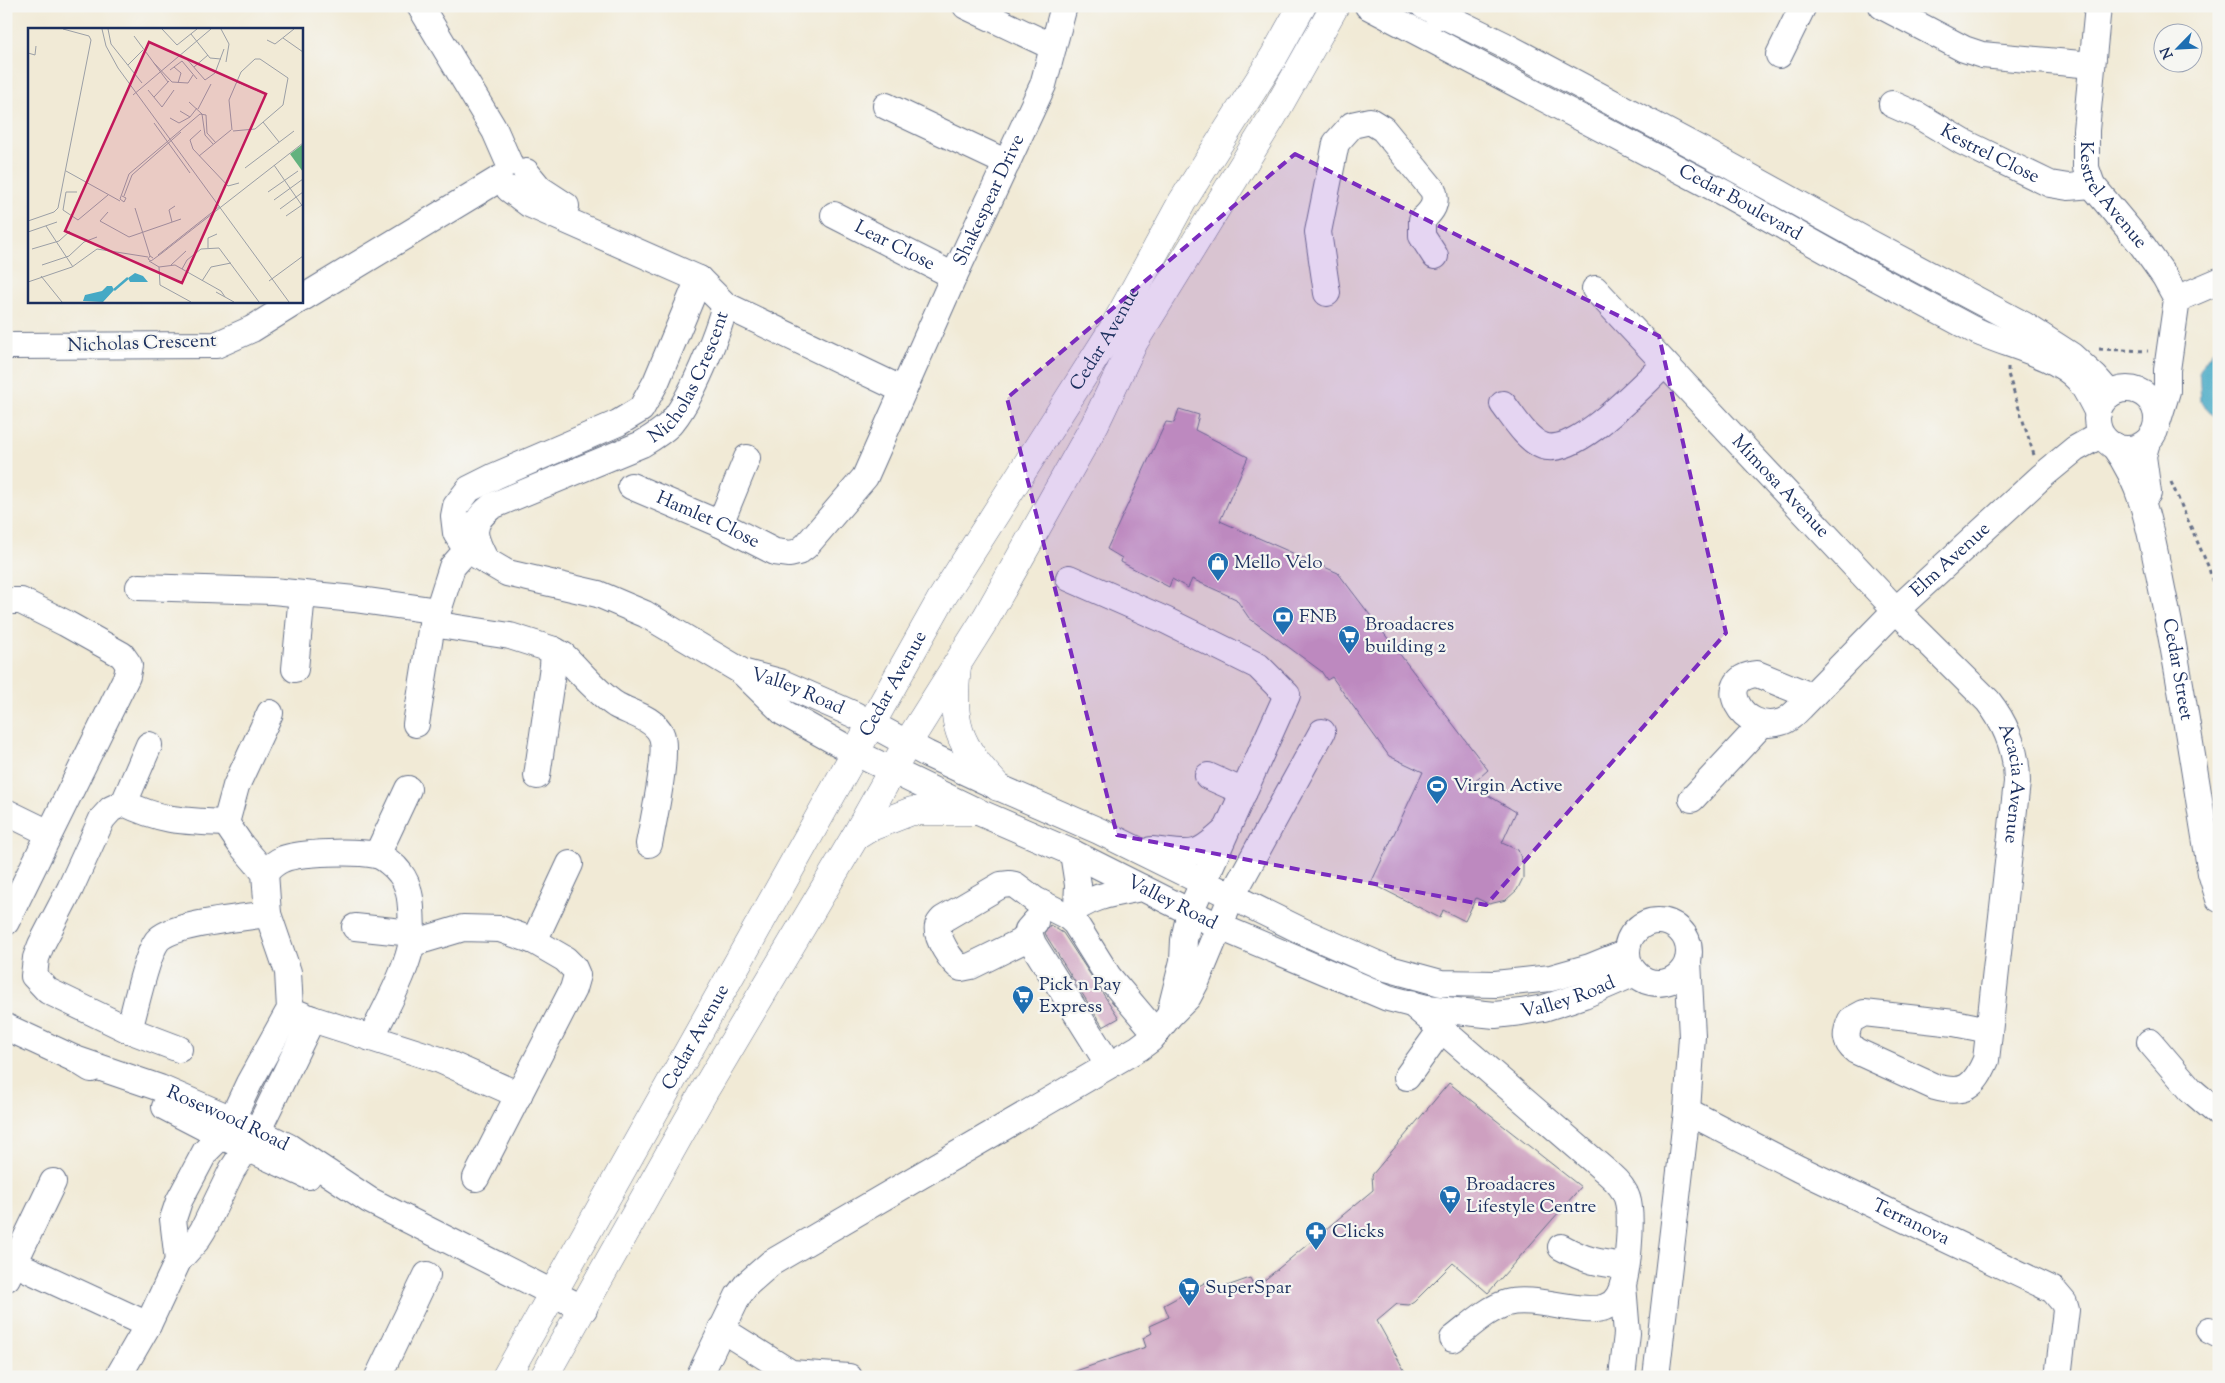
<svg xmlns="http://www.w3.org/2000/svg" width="2225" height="1383" font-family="'Sorts Mill Goudy',serif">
  <rect width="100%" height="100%" fill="#f6f6f2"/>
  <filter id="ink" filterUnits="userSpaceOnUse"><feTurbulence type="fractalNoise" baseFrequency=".02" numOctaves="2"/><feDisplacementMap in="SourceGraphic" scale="10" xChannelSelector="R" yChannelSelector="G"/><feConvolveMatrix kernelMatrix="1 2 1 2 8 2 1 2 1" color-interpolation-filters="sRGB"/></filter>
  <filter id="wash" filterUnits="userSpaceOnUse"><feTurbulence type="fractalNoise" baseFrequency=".0096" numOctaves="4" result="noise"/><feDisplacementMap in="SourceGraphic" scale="20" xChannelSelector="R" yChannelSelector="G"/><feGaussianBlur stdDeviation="1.12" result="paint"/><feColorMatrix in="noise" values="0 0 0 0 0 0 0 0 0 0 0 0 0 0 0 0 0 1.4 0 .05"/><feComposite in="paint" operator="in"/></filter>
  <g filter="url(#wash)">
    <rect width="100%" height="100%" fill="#f1ead6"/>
    <polygon fill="#45a9c5" stroke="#306c92" points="2219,342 2219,421 2201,402 2199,370"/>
    <g id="blocks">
      <g fill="#cea0c0">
        <polygon points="1179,409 1199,415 1195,430 1248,457 1220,521 1338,573 1488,770 1471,785 1516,812 1502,843 1518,850 1523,863 1523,878 1517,890 1506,900 1489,904 1476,898 1465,921 1443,910 1440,918 1371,883 1423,772 1389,756 1332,677 1327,680 1321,671 1249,618 1236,599 1192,579 1188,588 1172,579 1169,587 1121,562 1122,558 1107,549 1166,422 1174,423"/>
        <polygon points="1050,925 1063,933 1119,1018 1103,1027 1047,937 1045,933"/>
        <polygon points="1449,1083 1581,1187 1488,1293 1453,1263 1414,1302 1409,1305 1397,1304 1377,1321 1408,1377 1068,1377 1067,1374 1146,1347 1143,1338 1152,1333 1149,1326 1169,1317 1164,1305 1208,1281 1213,1291 1250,1278 1255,1288 1373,1190 1372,1175"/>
      </g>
    </g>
  </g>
  <g filter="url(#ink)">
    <use href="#blocks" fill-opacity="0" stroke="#667088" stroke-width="1"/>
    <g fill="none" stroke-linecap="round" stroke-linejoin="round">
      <g stroke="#667088" stroke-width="28">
        <g id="minor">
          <polyline points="420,6 495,131 509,163"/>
          <polyline points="966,6 1053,47"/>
          <path id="s1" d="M 1368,6 L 1726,194 L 1856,267 L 1972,329 C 2004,345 2053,353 2078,379 C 2086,388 2092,402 2098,413"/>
          <polyline points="1424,6 1504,45 1707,153 1868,242 2024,325 2072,356 2095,377 2110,394"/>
          <polyline points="1882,6 1964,49 1982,55 2092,65"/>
          <path id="s2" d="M 2098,6 L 2086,130 L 2086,168 L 2092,185 L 2142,245 L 2165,277 L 2177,299 L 2167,370 L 2167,391 L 2158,420"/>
          <polyline points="1779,55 1803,6"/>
          <path id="s3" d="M 1892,104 L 1919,116 L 1963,142 L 2050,184 L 2068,187 L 2092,185"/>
          <polyline points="886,106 1007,163"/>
          <polyline points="526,172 540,189 566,206"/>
          <polyline points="509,189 529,204 699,279 725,305 903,390"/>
          <path id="s4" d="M 834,215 L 954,276"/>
          <path id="s5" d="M 699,279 L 656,382 L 641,409 L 618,423 L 495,476 L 469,489 L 456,506 L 454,516 L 456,533 L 466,549 L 507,573 L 598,594 L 645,614 L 741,671 L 784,713 L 856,753 L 976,811 L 1073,853 L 1218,926 L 1388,998 L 1427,1008 L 1495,1015 L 1521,1012 L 1544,1008 L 1584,995 L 1635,973"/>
          <path id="s6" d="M 1595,289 L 1896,610 L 1988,701 C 2006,724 2017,752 2017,782 L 1986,1060 C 1974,1087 1965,1095 1935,1087 L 1856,1051 C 1844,1042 1845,1033 1851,1020 L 1864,1013 L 1954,1023 L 1989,1030"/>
          <path d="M 1327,293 L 1318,232 L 1336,143 L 1352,125 L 1370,121 L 1383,129 L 1433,190 C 1438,203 1432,211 1422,220 L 1422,236 L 1435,256"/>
          <polyline points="301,299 499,179"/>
          <polyline points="2177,299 2219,281"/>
          <polyline points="6,346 216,345 252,329 297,301"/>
          <circle cx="2127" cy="419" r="30"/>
          <path d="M 1503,404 C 1514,418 1526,439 1543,446 C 1576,458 1641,385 1665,364"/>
          <polyline points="2147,442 2143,456 2148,493"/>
          <path id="s7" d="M 2114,446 C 2145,487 2152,540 2162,589 C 2182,683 2195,778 2211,873 L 2219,899"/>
          <path id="s8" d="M 631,486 L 720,524 L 775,552 L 790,554 L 798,552 L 806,546 L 865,477 L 954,276 L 1043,85 L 1064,6"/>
          <polyline points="720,524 747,458"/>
          <path id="s9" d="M 486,561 C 474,538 467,525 492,506 L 642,444 C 652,438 662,432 670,424 C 690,403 718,333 725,305"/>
          <polyline points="1069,578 1165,620 1258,666 1287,695 1190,912 1184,940 1183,961 1171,1009"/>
          <polyline points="139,587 273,591 354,599 438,611"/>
          <polyline points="6,601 21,601 65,623 122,655 129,665 127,676 6,922"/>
          <polyline points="432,624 510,636 554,650 553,666 537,776"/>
          <path d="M 554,650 L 563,655 C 580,671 596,692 616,705 C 630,713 654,718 661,734 C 669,750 653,823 649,844"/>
          <polyline points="295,669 302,594"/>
          <path id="s10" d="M 742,672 L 780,682 L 855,715 L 927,754 L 998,787 L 1099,831 L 1302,931 L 1386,968 L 1441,983 L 1495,984 L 1551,978 L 1590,967 L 1627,952"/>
          <path id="s11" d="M 1811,696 L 1757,674 C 1712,678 1742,735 1781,722 C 1789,720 1796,712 1802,706 L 1896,610 L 2041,477 L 2075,449 L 2100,435"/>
          <polyline points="416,724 432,624 438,611 452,567 475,541"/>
          <polyline points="1208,776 1244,792"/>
          <polyline points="1692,799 1762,724"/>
          <polyline points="124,803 149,745"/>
          <polyline points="6,812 49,833"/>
          <path d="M 1151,850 C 1192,854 1194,860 1226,830"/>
          <polyline points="1073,853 1078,885 1077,906"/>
          <polyline points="377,855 408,789"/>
          <path d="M 265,873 C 270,867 276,862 283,859 C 302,852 355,851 376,855 C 384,857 395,866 400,873 C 413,889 411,914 412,933"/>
          <path d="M 1067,916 C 1088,896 1115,893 1142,888"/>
          <circle cx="1658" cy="952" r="31"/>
          <polyline points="1035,922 1028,930 1033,944 1109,1065"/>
          <path d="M 355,927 L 412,933 C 414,959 383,1013 371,1038"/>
          <path d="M 1030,937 L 971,966 L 961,968 C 952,963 935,937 938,926 C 939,923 941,921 943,919 L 1001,885 L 1010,884 L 1015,885 L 1035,900 L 1067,916 L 1075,923 L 1108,976 L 1156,1033"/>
          <polyline points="534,941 570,864"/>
          <polyline points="413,943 463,928 500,929 534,941 565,959 574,968 577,975 573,989 476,1178"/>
          <path d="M 1411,1003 L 1609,1174 C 1617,1181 1624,1188 1627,1198 C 1633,1216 1628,1279 1619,1295 C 1616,1301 1611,1305 1605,1307 C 1584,1316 1534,1295 1507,1303 C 1487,1309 1469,1327 1453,1339"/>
          <polyline points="295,1012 312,1019 440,1060 519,1095"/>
          <polyline points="6,1027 75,1059 91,1069"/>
          <path d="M 129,1030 C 135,1010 146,956 157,941 C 171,923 244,918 268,914"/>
          <polyline points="2150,1042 2191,1090 2219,1114"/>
          <path d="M 179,1049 L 129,1030 L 48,991 L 34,976 L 36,958 L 41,945 L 70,889 L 102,819 L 111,809 L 124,803 C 163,822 184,821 226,823"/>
          <path id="s12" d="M 75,1059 L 160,1088 L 232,1119 L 289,1147 L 369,1200 L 584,1309"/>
          <polyline points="1407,1077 1440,1031"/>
          <polyline points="165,1107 221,1136 308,1176"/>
          <path id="s13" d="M 1687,1111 L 1799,1169 L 2053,1290 L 2064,1303 L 2066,1310 L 2058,1377"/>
          <path d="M 1561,1247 C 1586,1261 1598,1263 1626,1266"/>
          <polyline points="178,1261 173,1219 179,1201 205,1152 221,1136 232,1119 249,1083 290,1009 288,972 268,914 265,873 241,845 226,823 236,786 270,713"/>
          <polyline points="14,1263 148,1325"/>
          <polyline points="7,1278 53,1182"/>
          <polyline points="721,1329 791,1373 849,1377"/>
          <polyline points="2209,1330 2219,1335"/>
          <polyline points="118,1377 148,1325 178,1261 196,1241 203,1230 232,1170 257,1132 312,1019"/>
          <polyline points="378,1377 427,1275"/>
          <polyline points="699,1377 738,1296 747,1284 771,1263 1139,1048 1151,1039 1170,1015 1188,997 1197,980 1232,896 1322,732"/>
          <polyline points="1622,1377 1627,1334 1623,1285"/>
          <polyline points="1656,1377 1687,1111 1692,1036 1688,961"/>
        </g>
      </g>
      <g stroke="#667088" stroke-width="29">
        <g id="major">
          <polyline points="1430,6 1439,15"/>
          <path d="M 957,666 C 951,726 957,743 998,787"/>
          <polyline points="855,837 871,827 912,811 976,811"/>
          <path id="s14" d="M 506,1377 L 940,601 L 1113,329 L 1182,202 L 1273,58 L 1302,6"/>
          <polyline points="544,1377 706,1088 855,837 907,744 986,618 1095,424 1134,342 1273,116 1335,6"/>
        </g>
      </g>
      <g stroke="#667088" stroke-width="3" stroke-dasharray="4 4" stroke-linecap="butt">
        <polyline points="2099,349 2148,351"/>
        <polyline points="2008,367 2008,374 2034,455"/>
        <polyline points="2171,482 2209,568 2219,607"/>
      </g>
      <use href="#minor" stroke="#fff" stroke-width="26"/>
      <use href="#major" stroke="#fff" stroke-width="28"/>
    </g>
  </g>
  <path fill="#7b2cbf" fill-opacity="0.2" stroke="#7b2cbf" stroke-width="4" stroke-dasharray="10 6" stroke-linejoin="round" d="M 1295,154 L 1659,336 L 1726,633 L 1486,905 L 1117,835 L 1007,398 Z"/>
  <defs>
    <g id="shop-pin" transform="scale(1.125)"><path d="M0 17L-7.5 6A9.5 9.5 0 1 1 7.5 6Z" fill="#1f6fb2" stroke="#f6f6f2"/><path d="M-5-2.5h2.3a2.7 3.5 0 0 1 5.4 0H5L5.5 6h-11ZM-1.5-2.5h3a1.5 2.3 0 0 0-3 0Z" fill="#fff"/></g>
    <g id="bank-pin" transform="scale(1.125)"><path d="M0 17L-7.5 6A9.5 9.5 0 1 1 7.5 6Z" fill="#1f6fb2" stroke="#f6f6f2"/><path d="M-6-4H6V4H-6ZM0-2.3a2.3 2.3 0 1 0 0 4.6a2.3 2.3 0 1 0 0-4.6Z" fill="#fff"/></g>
    <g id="supermarket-pin" transform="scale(1.125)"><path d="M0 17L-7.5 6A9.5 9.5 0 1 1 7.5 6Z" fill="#1f6fb2" stroke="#f6f6f2"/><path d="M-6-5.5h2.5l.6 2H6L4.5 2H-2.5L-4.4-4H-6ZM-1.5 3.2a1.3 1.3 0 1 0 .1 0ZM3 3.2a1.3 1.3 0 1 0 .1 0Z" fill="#fff"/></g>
    <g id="stadium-pin" transform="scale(1.125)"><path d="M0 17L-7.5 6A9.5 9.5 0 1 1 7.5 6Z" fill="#1f6fb2" stroke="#f6f6f2"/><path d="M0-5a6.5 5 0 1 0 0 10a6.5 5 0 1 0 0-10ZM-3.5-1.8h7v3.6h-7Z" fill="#fff"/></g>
    <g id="pharmacy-pin" transform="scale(1.125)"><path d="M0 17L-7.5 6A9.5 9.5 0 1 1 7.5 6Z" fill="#1f6fb2" stroke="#f6f6f2"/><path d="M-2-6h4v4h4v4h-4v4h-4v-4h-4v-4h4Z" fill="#fff"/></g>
  </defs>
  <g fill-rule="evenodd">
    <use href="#shop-pin" x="1218" y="563"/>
    <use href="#bank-pin" x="1283" y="617"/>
    <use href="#supermarket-pin" x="1349" y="636"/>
    <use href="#stadium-pin" x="1437" y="786"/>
    <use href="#supermarket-pin" x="1023" y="996"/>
    <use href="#supermarket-pin" x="1450" y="1196"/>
    <use href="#pharmacy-pin" x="1316" y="1232"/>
    <use href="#supermarket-pin" x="1189" y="1288"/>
  </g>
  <g text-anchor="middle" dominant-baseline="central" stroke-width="4.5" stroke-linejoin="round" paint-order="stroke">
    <g font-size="19" fill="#1b2f5e" stroke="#f6f6f2">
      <text stroke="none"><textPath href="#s3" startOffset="110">Kestrel Close</textPath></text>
      <text stroke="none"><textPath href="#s2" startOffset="198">Kestrel Avenue</textPath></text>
      <text stroke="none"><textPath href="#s8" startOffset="586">Shakespear Drive</textPath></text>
      <text stroke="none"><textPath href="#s1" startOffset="421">Cedar Boulevard</textPath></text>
      <text stroke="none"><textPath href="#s4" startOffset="68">Lear Close</textPath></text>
      <text stroke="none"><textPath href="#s14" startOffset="1199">Cedar Avenue</textPath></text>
      <text transform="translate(142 344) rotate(-2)">Nicholas Crescent</text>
      <text stroke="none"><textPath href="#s9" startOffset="310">Nicholas Crescent</textPath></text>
      <text stroke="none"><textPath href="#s6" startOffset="271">Mimosa Avenue</textPath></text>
      <text stroke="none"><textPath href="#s8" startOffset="84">Hamlet Close</textPath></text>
      <text stroke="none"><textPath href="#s11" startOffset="389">Elm Avenue</textPath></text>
      <text stroke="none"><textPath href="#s7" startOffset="234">Cedar Street</textPath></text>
      <text stroke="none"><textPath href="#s14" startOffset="794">Cedar Avenue</textPath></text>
      <text stroke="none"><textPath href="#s10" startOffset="59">Valley Road</textPath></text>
      <text stroke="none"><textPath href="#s6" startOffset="658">Acacia Avenue</textPath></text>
      <text stroke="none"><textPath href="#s5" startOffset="1196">Valley Road</textPath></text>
      <text stroke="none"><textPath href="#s5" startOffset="1616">Valley Road</textPath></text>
      <text stroke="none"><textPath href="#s14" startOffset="389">Cedar Avenue</textPath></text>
      <text stroke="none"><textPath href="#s12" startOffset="164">Rosewood Road</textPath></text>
      <text stroke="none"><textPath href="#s13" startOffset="250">Terranova</textPath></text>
    </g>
    <g font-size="19" fill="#1b2f5e" stroke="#f6f6f2" text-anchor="start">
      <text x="1234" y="563">Mello Velo</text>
      <text x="1299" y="617">FNB</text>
      <text x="1365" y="625">Broadacres<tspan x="1365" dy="22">building 2</tspan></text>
      <text x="1453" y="786">Virgin Active</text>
      <text x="1039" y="985">Pick n Pay<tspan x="1039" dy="22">Express</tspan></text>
      <text x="1466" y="1185">Broadacres<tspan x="1466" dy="22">Lifestyle Centre</tspan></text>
      <text x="1332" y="1232">Clicks</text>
      <text x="1205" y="1288">SuperSpar</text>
    </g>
  </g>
  <g transform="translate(28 28)">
    <rect width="275" height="275" fill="#f1ead6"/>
    <path d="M 275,116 L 275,144 L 262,126 Z" fill="#62b27e"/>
    <path d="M 107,245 L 115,248 L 120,254 L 102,254 L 100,250 ZM 79,258 L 84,258 L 86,262 L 75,274 L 55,273 L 57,267 L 74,263 Z" fill="#45a9c5"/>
    <path fill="none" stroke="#45a9c5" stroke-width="2.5" d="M 86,262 L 100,250"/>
    <path fill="none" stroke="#9b9fa6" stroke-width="1" d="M 74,1 L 78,18 L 90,40 L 261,274M 80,1 L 83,16 L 114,55M 134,1 L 149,17 L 169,1M 193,1 L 201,16 L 198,34M 163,6 L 182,30 L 193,31M 106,8 L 140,54M 255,10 L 275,24M 239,12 L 247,16 L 266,1M 0,25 L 7,27 L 8,18M 157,29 L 177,52 L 187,45 L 196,21M 125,34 L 144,54 L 160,55 L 165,47M 100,37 L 115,22M 146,39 L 153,45 L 150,55M 166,39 L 180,27M 142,42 L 154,33 L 169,51M 209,54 L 230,63M 120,62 L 134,79 L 146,62M 105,67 L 183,1M 126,69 L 141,53M 161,74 L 174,86M 170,81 L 183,56M 152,83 L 162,89 L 169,80M 172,86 L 178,87 L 179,105 L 188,115M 174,86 L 177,107 L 185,116M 142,90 L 151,95 L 162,89M 235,94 L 251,114M 126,95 L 162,145M 173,102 L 162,112 L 165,121 L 200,158 L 211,155M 204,102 L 201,72 L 213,44 L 227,31 L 232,31 L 260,50 L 255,77 L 227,101 L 205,103M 171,128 L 203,102M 246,137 L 275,179M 217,140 L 266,103M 38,143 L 92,173M 49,164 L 38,164 L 35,182 L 50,192 L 80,167M 240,164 L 270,143M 94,168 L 98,170 L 96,174 L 92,171 L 101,146 L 172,86M 96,168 L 104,147 L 153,104M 246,172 L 275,151M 107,180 L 122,228M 252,181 L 275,164M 80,184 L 72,193 L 101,209 L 153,191M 258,188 L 274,177M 0,193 L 26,184 L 30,180 L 63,12 L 61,8 L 35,1M 144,194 L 141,182 L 147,178M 18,198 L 45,239M 0,204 L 29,194M 180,220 L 180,210 L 189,206M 4,221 L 31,213 L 42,203M 130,227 L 192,178M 125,230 L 122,228 L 120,231 L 123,233 L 134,225 L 275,115M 121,233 L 131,239 L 147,237 L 193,263 L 197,269M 14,237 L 41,228 L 56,214 L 69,209M 143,237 L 158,223M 131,239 L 132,257 L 163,274M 154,241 L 159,232 L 173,221 L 191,220 L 231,274M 13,248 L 34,274M 174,253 L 183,239 L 203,235M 241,253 L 275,228M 0,254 L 44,239 L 69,221 L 120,229M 188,264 L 206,274"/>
    <path fill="#c2185b" fill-opacity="0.15" stroke="#c2185b" stroke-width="2.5" d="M 121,14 L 238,66 L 154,255 L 37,203 Z"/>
    <rect width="275" height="275" fill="none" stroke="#1b2f5e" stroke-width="2.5"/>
  </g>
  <rect width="2225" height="1383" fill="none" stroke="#f6f6f2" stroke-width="25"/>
  <g transform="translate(2178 48) rotate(246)"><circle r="24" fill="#f6f6f2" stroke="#9ea6b7"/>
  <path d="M0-4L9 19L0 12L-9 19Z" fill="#1f6fb2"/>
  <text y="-8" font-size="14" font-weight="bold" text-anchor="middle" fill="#1b2f5e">N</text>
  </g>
</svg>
